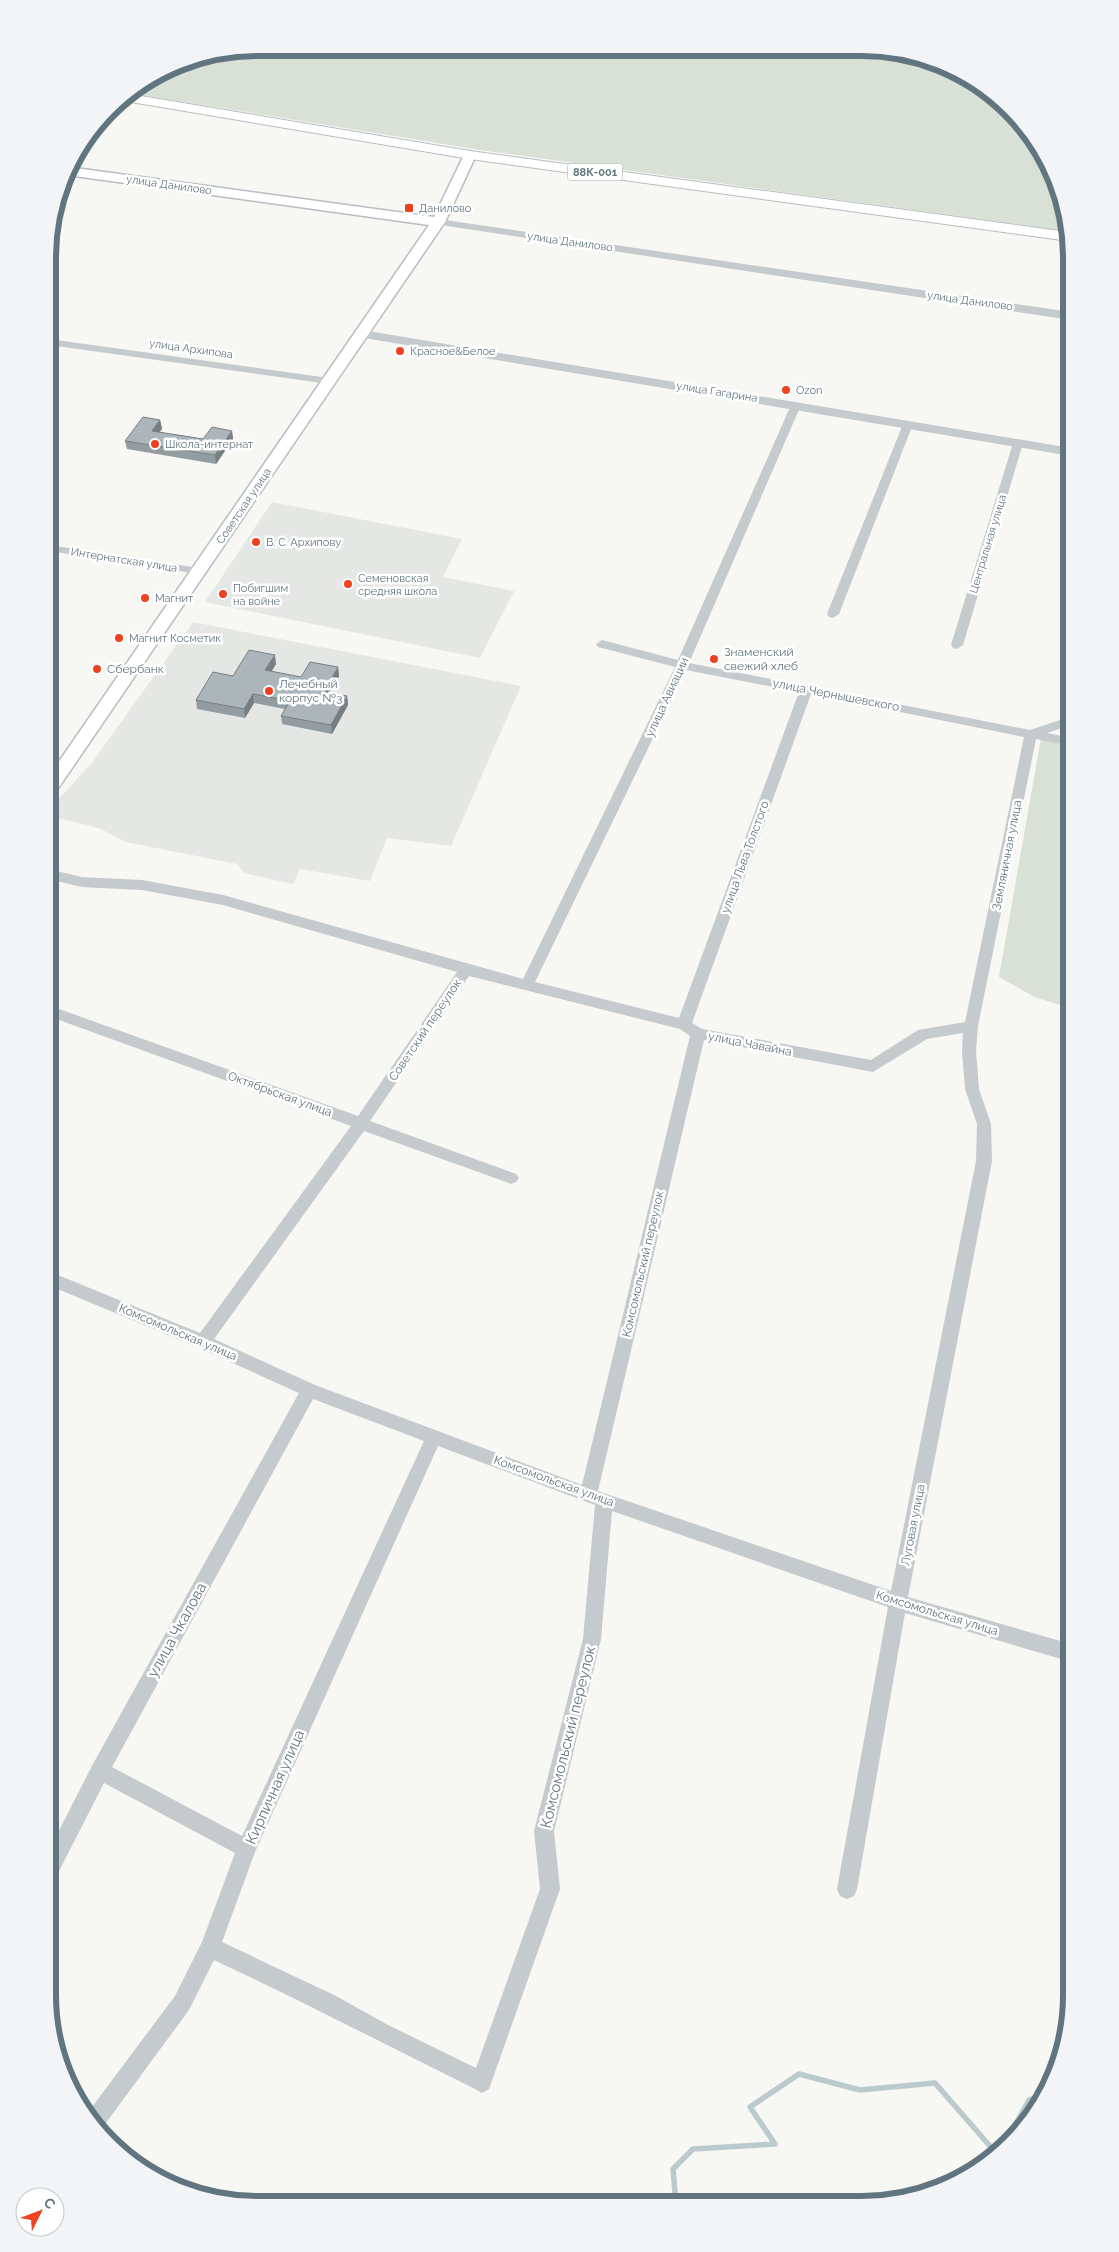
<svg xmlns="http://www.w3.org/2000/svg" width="1119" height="2252" font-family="Raleway,sans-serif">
  <rect width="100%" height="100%" fill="#f7f7f4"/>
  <g fill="#e5e7e5">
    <polygon points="272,502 462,539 443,577 514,591 480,658 205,602"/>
    <polygon points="193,622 521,686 451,846 387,838 370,881 300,869 293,884 244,873 237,864 126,842 99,828 49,816 49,809 91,764"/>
  </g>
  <g fill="#d9e0d5">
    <polygon points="258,48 902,51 954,69 1000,99 1036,141 1060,190 1067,231 480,150 129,93 177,63"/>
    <polygon points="1041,738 1071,745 1071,998 1066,1007 1035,997 999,977"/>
  </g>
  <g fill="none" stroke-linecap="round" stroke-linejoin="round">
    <g stroke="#bbcacd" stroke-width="5.5">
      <polyline points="1004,2145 1029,2100 1044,2094"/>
      <polyline points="676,2204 673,2169 693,2149 775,2144 750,2107 799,2074 860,2090 935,2083 996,2153"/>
    </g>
    <g stroke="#b7bdc1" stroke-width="3">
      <polygon id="secondary" points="470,151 476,155 445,222 55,793 49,795 49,776 429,225 67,175 68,167 434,217 464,155"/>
    </g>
    <g stroke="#b8bdc0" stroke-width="2">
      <polygon id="primary" points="129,94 470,151 1067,232 1069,241 470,159 119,100"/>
    </g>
    <g fill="#c5cacc" fill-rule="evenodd">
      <polygon points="49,339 329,378 334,381 329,384 49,345"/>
      <path d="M 796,402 L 801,405 L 689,663 L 1030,730 L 1063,719 L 1067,707 L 1071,706 L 1071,725 L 1047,733 L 1071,738 L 1071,746 L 1036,739 L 978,1026 L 976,1051 L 979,1089 L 991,1124 L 992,1161 L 908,1597 L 1071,1644 L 1071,1662 L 905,1613 L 857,1889 L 854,1896 L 847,1899 L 840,1896 L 837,1889 L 888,1607 L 612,1511 L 601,1639 L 554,1831 L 560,1889 L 489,2089 L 482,2093 L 475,2089 C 388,2046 302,2001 214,1960 L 189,2010 L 100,2131 L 86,2115 L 175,1996 L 202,1942 L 235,1853 L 104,1783 L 55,1879 L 48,1882 L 48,1852 L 93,1764 L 299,1393 L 197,1347 L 48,1285 L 48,1271 L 200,1333 L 351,1126 L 48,1016 L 48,1005 L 358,1116 L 457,972 L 223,905 L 142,890 L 81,887 L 49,879 L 49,869 L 81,877 L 142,880 L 223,895 L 523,979 L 675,667 L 598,647 L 596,644 L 602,640 L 678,660 L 791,405 ZM 686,670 L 799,692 L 679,1018 L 535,982 ZM 811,694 L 1024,737 L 965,1022 L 918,1030 L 871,1060 L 702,1029 L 692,1023 ZM 469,976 L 680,1029 L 690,1036 L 582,1485 L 315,1385 L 214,1339 L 364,1131 L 506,1182 L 511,1184 L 516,1182 L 519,1178 L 516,1174 L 370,1121 ZM 963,1033 L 962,1051 L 965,1089 L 977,1124 L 976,1161 L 891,1591 L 598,1491 L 704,1040 L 873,1072 L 927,1039 ZM 313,1399 L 424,1441 L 242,1836 L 112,1767 ZM 438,1446 L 595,1505 L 583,1639 L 534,1831 L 540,1889 L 476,2068 L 388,2025 L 336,1996 L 222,1942 L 255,1852 Z"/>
      <polygon points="908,421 913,424 839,614 833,618 829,617 827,614 903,424"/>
      <polygon points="1018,440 1023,443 963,645 957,649 953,648 951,645 1013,443"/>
      <polygon points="49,545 199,568 205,571 199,574 49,551"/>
    </g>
    <g fill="#c5cacc" fill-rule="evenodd">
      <polygon points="438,219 1071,312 1071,320 434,224 432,222"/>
      <polygon points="362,330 1071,448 1071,456 358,337 356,334"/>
    </g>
    <use href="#secondary" fill="#fff" fill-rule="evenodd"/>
    <use href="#primary" fill="#fff" fill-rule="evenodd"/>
  </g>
  <g fill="#939ca0">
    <polygon points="160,420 162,429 159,432 203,439 232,431 233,439 216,464 127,449 125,441"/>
    <polygon points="276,664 271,672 301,677 338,667 339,676 329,693 347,696 348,705 332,734 282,724 281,716 285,709 254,703 245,718 197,709 196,700 233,676"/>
  </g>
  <g fill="#787f82">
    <polygon points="160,420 162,429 153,440 152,431"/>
    <polygon points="232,431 233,439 216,464 215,455"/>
    <polygon points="275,655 276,664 267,679 265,670"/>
    <polygon points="338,667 339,676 325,701 324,692"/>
    <polygon points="253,694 254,703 245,718 244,709"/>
    <polygon points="347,696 348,705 332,734 331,725"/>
  </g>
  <g fill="#abb5ba" stroke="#787f82">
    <polygon points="143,417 160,420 152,431 203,439 212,427 232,431 215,455 125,441"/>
    <polygon points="249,650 275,655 265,670 301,677 310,662 338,667 324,692 347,696 331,725 281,716 290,701 253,694 244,709 196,700 213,672 233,676"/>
  </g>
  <g fill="#ed411f" stroke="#fff" stroke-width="2">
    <rect x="404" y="203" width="10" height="10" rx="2.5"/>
    <circle cx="400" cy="351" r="5"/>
    <circle cx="786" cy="390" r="5"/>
    <circle cx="155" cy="444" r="5"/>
    <circle cx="256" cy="542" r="5"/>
    <circle cx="348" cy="584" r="5"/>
    <circle cx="223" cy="594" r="5"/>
    <circle cx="145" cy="598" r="5"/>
    <circle cx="119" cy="638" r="5"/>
    <circle cx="714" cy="659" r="5"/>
    <circle cx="97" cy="669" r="5"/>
    <circle cx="269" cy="691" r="5"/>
  </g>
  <g text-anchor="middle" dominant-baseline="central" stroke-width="5" stroke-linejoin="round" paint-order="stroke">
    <rect fill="#fff" stroke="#909ea7" stroke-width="1" x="567.5" y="163.5" width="55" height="17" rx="4"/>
    <g font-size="11" font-weight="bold" fill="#617581">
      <text x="595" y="172">88К-001</text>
    </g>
    <g font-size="11" fill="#617581" stroke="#fff">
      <text transform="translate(169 185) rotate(8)">улица Данилово</text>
      <text transform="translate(570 242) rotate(8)">улица Данилово</text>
      <text transform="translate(970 301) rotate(8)">улица Данилово</text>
      <text transform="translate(191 349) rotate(8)">улица Архипова</text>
      <text transform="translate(717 392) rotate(9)">улица Гагарина</text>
      <text transform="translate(244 506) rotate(-56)">Советская улица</text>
      <text transform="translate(988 544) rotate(-73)">Центральная улица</text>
      <text transform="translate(124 560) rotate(9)">Интернатская улица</text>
    </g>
    <g font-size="11" fill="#617581" stroke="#fff" text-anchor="start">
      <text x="419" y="208">Данилово</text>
      <text x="410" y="351">Красное&amp;Белое</text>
      <text x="796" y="390">Ozon</text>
      <text x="165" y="444">Школа-интернат</text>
      <text x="266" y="542">В. С. Архипову</text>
      <text x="358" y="578">Семеновская<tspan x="358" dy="13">средняя школа</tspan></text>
      <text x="233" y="588">Побигшим<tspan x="233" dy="13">на войне</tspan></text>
      <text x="155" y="598">Магнит</text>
      <text x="129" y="638">Магнит Косметик</text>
    </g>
    <g font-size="12" fill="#617581" stroke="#fff" text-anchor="start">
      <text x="724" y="652">Знаменский<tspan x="724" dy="14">свежий хлеб</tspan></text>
      <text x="107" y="669">Сбербанк</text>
      <text x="279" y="684">Лечебный<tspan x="279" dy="14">корпус №3</tspan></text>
    </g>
    <g font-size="12" fill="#617581" stroke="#fff">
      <text transform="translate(836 695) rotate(11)">улица Чернышевского</text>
      <text transform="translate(667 697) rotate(-65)">улица Авиации</text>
      <text transform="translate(1007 855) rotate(-79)">Земляничная улица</text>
      <text transform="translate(745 857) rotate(-70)">улица Льва Толстого</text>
      <text transform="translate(425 1030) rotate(-56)">Советский переулок</text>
      <text transform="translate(750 1044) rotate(11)">улица Чавайна</text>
      <text transform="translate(280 1094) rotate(20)">Октябрьская улица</text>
      <text transform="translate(643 1264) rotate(-77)">Комсомольский переулок</text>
      <text transform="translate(178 1332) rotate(23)">Комсомольская улица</text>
      <text transform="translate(554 1481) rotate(20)">Комсомольская улица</text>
      <text transform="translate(913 1525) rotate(-79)">Луговая улица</text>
      <text transform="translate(937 1613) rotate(17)">Комсомольская улица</text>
    </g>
    <g font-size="15" fill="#617581" stroke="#fff">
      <text transform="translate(177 1630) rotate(-61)">улица Чкалова</text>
      <text transform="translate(568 1737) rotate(-76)">Комсомольский переулок</text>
      <text transform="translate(275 1787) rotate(-66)">Кирпичная улица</text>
    </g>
  </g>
  <path d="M0 0H1119V2252H0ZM257 56H862A201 201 0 0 1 1063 257V1995A201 201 0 0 1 862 2196H257A201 201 0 0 1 56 1995V257A201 201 0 0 1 257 56Z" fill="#f2f4f5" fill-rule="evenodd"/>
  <path fill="none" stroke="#617581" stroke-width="6" d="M257 56H862A201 201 0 0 1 1063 257V1995A201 201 0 0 1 862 2196H257A201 201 0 0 1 56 1995V257A201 201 0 0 1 257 56Z"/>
  <g transform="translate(40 2212) rotate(48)"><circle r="24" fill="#ffffff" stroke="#c0c8cd"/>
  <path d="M0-4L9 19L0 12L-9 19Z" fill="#ed411f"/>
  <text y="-8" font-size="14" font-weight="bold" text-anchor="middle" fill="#617581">С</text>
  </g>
</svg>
